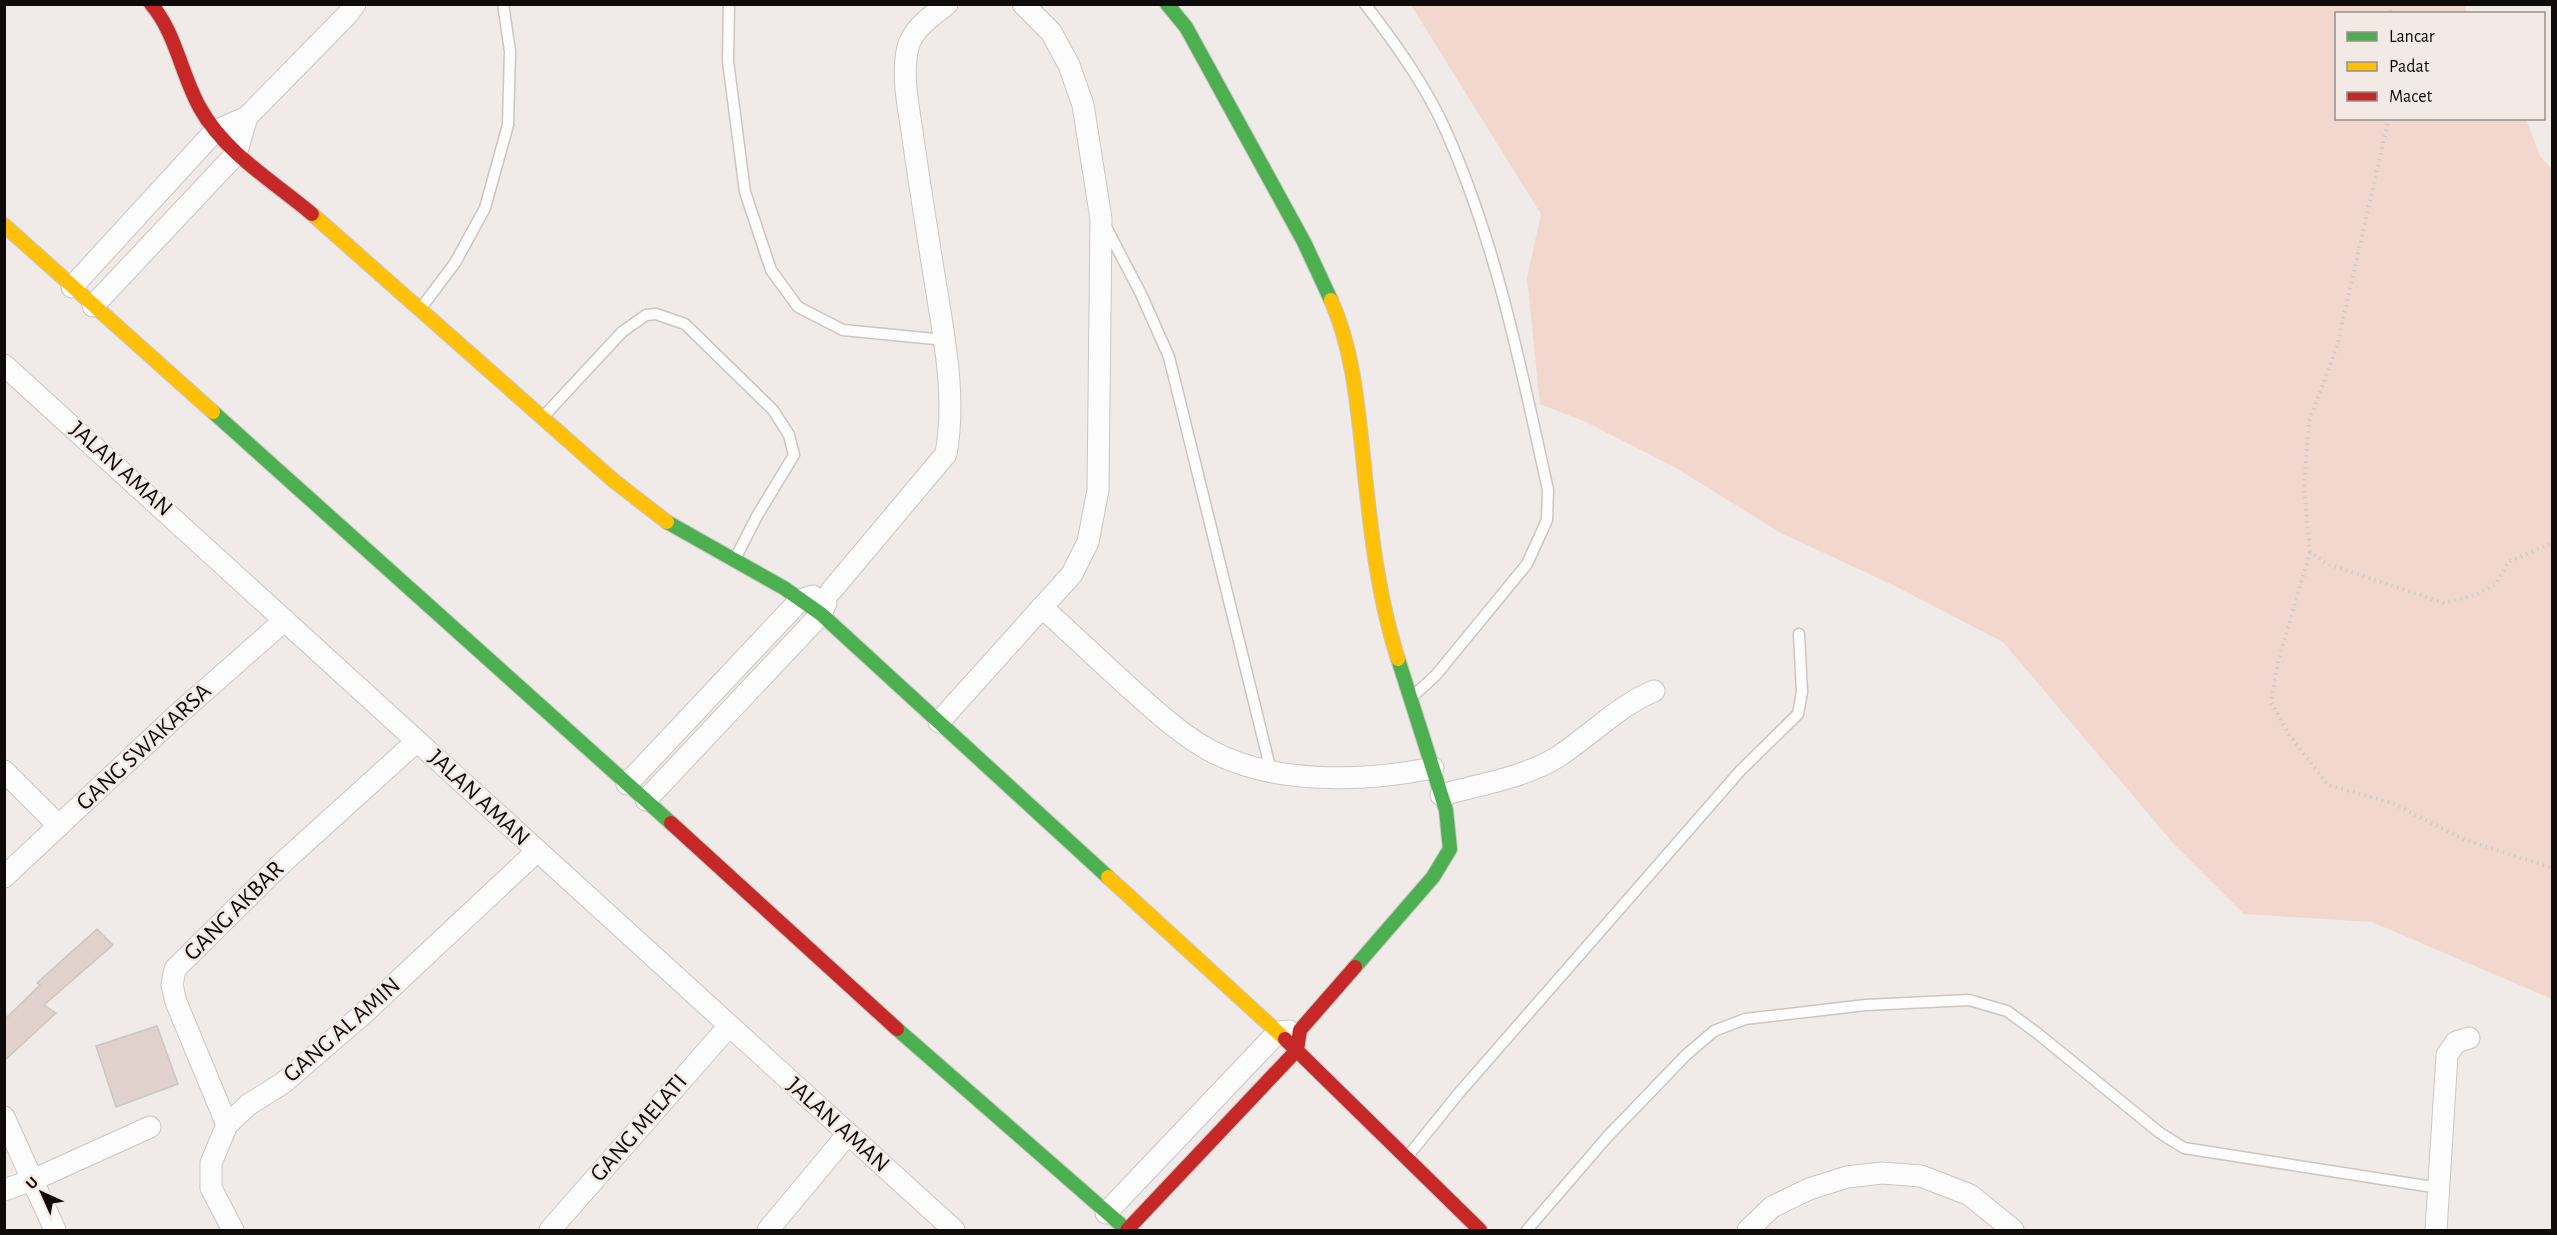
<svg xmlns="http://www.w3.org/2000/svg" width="2557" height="1235" font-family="'Alegreya Sans',sans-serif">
  <rect width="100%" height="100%" fill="#f0eae8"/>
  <polygon fill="#f1d7cd" points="1411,5 2464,5 2467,13 2336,14 2336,118 2526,119 2540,156 2552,169 2552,999 2372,922 2244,914 2173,843 2003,642 1893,585 1781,533 1676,468 1586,422 1540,404 1527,278 1541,214"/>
  <g fill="#e0d1cc" stroke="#ccc7c5" stroke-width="1.5">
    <polygon points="97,929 113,945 44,1005 56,1013 4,1061 4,1020 40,985 37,983"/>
    <polygon points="157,1026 178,1084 116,1107 96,1046"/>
  </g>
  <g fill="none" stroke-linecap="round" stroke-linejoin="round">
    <g stroke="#cac6c4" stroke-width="13">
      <g id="lane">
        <polyline points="729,4 728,61 745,192 771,270 798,307 843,330 945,340"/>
        <path d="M 1365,4 C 1395,43 1426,86 1446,131 C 1497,246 1521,368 1548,490 L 1547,520 L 1527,564 L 1436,675 L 1413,696"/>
        <polyline points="1106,227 1141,294 1169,357 1271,771"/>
        <polyline points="421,308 455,263 485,208 508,125 510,51 503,4"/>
        <polyline points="544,416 622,332 646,315 656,314 685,324 773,410 789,435 794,455 757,516 736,557"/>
        <polyline points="1408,1156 1459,1093 1740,771 1798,714 1802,692 1799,634"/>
        <polyline points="1527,1230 1608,1136 1686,1055 1714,1031 1745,1019 1866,1005 1969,1000 2007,1011 2037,1033 2160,1133 2184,1148 2439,1188"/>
      </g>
    </g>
    <g stroke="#cac6c4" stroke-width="23">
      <g id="street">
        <polyline points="72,287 215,131 247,117 347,15 355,4"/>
        <polyline points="93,306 236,154 247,117"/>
        <polyline points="4,365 954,1230"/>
        <path d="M 831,591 L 946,454 C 956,398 945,342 936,287 C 928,237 920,188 913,138 C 909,109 901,76 908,47 C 913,28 932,16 947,4"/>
        <path d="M 1042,607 C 1069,632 1096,657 1123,682 C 1150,706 1177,732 1209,750 C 1273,785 1363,782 1433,768"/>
        <polyline points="939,722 1072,574 1088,542 1098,490 1101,219 1083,105 1069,65 1051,32 1023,4"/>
        <polyline points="4,771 59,826"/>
        <polyline points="627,784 800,600 813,596"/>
        <path d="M 1441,795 C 1478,785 1527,777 1559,756 C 1591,735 1618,706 1654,691"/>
        <polyline points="646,800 821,614 826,603"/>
        <polyline points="4,877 177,715 285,620"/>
        <polyline points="4,1117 55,1230"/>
        <polyline points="227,1125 176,1002 172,985 175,969 280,865 417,741"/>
        <polyline points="4,1190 33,1180 150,1127"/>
        <polyline points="1106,1213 1278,1032 1289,1031"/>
        <polyline points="233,1230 211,1188 211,1163 227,1125 248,1105 283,1083 363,1014 537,851"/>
        <polyline points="550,1230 729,1026"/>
        <polyline points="768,1230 847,1135"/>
        <polyline points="1748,1230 1772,1207 1809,1189 1847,1177 1882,1173 1921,1176 1970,1195 2013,1230"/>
        <polyline points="2436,1230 2447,1055 2456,1042 2469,1038"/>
      </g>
    </g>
    <g stroke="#cac6c4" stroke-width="16">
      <g id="fast">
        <polyline points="1167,4 1186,27 1304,242 1331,300"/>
        <polyline points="213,412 671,823"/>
        <polyline points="667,522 784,588 821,614 1108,877"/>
        <polyline points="1355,967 1433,877 1450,849 1446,810 1398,659"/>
        <polyline points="897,1029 1127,1230"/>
      </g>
    </g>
    <g stroke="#cac6c4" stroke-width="16">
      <g id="slow">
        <polyline points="312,214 614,481 667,522"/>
        <polyline points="4,225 213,412"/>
        <path d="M 1331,300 C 1353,350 1357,402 1363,456 C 1370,524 1377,594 1398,659"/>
        <polyline points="1108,877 1285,1039"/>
      </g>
    </g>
    <g stroke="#cac6c4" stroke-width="16">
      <g id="jam">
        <path d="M 151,4 C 176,33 181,74 200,108 C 224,152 274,182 312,214"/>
        <polyline points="671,823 897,1029"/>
        <polyline points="1285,1039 1480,1230"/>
        <polyline points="1127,1230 1297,1050 1300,1030 1355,967"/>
      </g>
    </g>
    <g stroke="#cdccca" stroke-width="4" stroke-dasharray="1.5 4.5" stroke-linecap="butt">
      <polyline points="2389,4 2391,14"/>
      <polyline points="2389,118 2337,346 2309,422 2304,487 2310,552 2327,564 2444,603 2475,595 2496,584 2508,562 2552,543"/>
      <polyline points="2310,552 2278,662 2271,702 2290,736 2328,785 2392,803 2465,840 2552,868"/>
    </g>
    <use href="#lane" stroke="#fdfcfc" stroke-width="10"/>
    <use href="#street" stroke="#fdfcfc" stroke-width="21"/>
    <use href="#fast" stroke="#4caf50" stroke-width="14"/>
    <use href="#slow" stroke="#ffc107" stroke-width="14"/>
    <use href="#jam" stroke="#c62828" stroke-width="14"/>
  </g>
  <g text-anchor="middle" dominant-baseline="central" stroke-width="5" stroke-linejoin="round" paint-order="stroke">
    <g font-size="24" fill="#0f0b0a" stroke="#f3e9e5">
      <text transform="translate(121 469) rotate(42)">JALAN AMAN</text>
      <text transform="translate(144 747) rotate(-43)">GANG SWAKARSA</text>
      <text transform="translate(479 798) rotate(43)">JALAN AMAN</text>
      <text transform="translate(234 911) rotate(-45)">GANG AKBAR</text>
      <text transform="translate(342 1030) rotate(-41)">GANG AL AMIN</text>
      <text transform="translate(838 1125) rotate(42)">JALAN AMAN</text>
      <text transform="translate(639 1128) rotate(-49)">GANG MELATI</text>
    </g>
  </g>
  <rect width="2557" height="1235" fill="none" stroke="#0f0b0a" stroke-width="12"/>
  <rect x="2335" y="12" width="210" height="108" fill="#f3e9e5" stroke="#98908d" stroke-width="1.5"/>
  <rect x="2347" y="32" width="30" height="9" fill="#4caf50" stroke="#98908d" stroke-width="1.5"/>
  <text x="2389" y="42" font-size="18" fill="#0f0b0a">Lancar</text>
  <rect x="2347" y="62" width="30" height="9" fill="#ffc107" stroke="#98908d" stroke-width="1.5"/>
  <text x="2389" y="72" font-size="18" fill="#0f0b0a">Padat</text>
  <rect x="2347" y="92" width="30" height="9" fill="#c62828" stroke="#98908d" stroke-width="1.5"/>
  <text x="2389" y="102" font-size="18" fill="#0f0b0a">Macet</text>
  <g transform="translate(42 1193) rotate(315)" stroke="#f3e9e5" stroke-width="4.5" paint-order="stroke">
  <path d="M0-4.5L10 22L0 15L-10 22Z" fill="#0f0b0a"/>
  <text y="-9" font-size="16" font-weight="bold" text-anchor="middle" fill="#0f0b0a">U</text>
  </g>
</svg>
